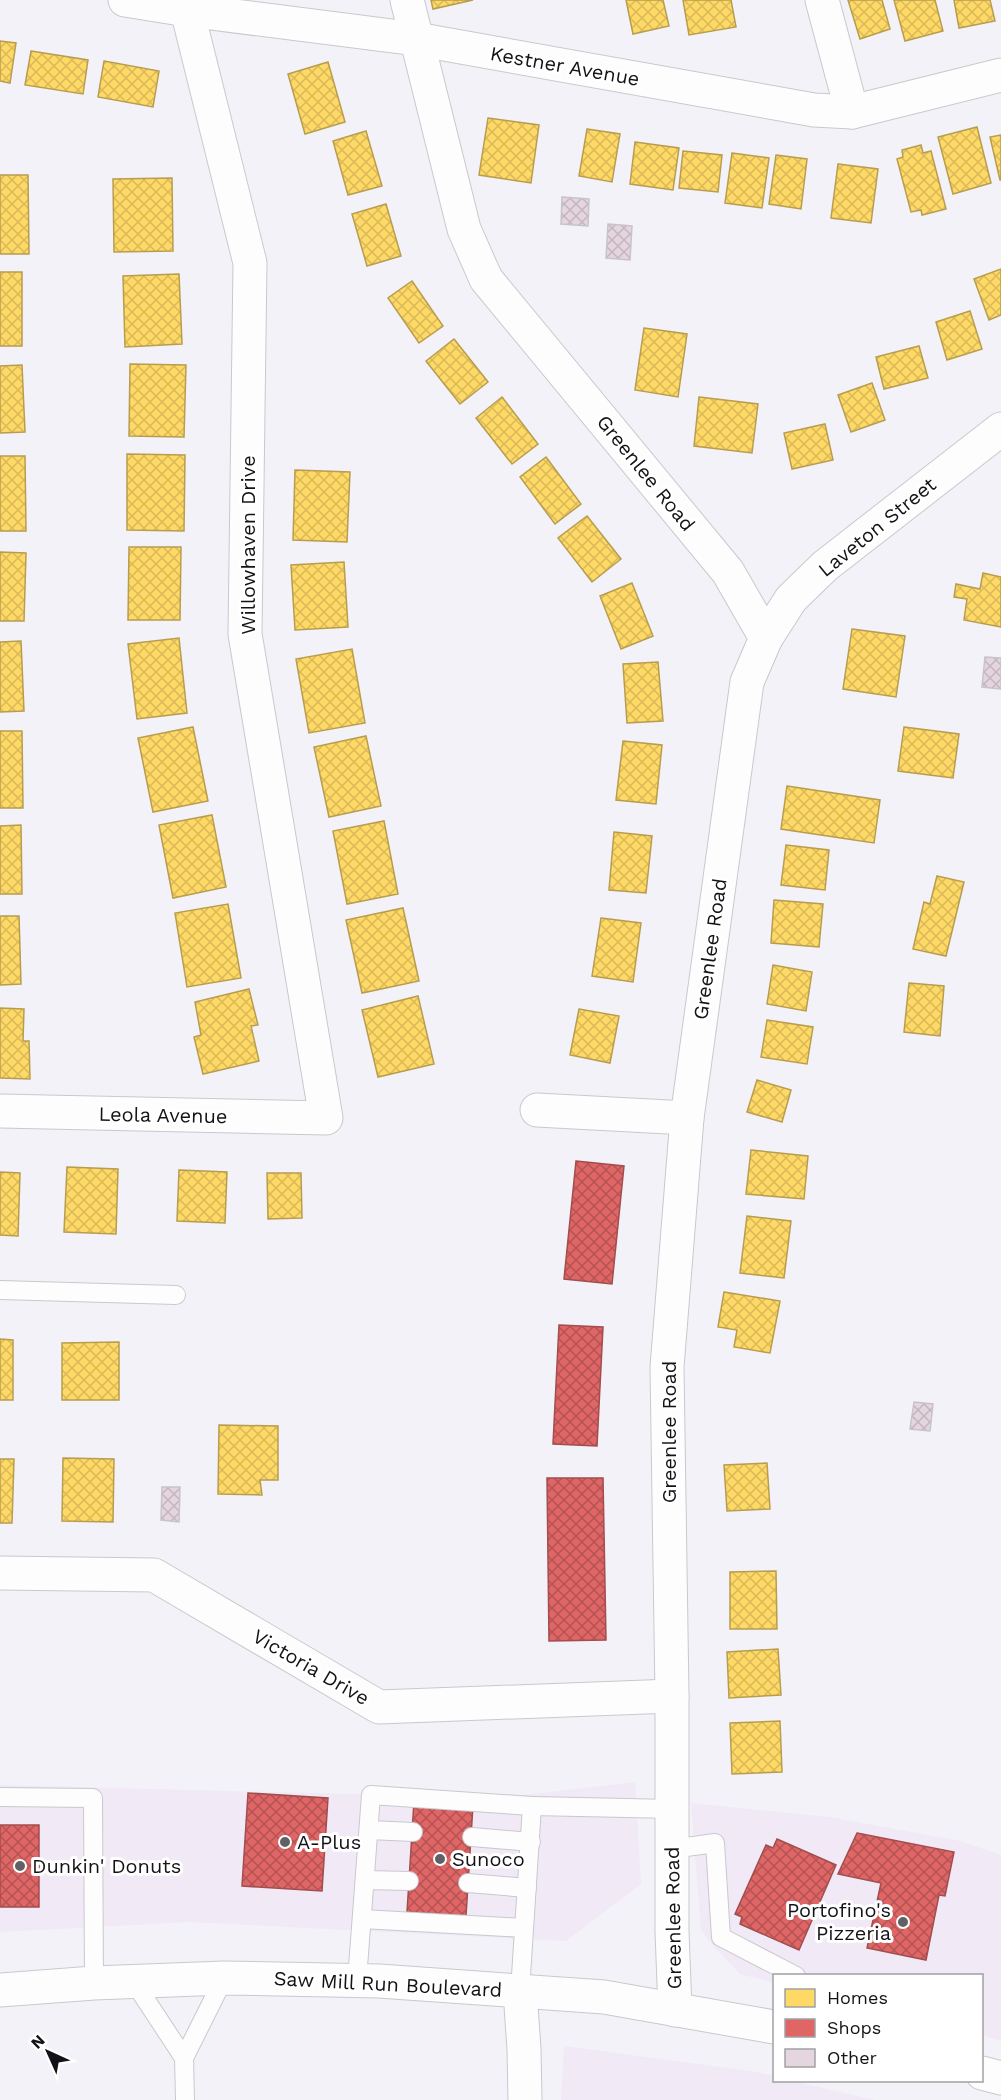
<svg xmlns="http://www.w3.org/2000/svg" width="1001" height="2100" font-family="'Work Sans',sans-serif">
  <defs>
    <pattern id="homes-cross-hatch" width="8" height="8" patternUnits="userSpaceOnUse" patternTransform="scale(1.5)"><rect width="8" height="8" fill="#ffd966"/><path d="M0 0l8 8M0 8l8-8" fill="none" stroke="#dab958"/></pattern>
    <pattern id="shops-cross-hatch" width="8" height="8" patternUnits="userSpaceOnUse" patternTransform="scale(1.5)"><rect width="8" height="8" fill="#e06666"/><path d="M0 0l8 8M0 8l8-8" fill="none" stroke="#b45353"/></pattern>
    <pattern id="building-cross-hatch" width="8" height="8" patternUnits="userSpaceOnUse" patternTransform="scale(1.5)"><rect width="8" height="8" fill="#e4d5de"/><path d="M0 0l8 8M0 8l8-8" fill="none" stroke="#c3b6be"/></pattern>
  </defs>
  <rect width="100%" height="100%" fill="#f2f2f8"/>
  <g fill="#f1e9f6">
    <polygon points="635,1782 641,1884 566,1941 190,1922 0,1932 0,1785 499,1798"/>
    <polygon points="691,1803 829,1817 960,1841 1001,1855 1001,2041 982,2035 982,1976 774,1976 774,1983 740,1974 714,1947 701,1930"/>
    <polygon points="564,2046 757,2072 774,2076 774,2080 792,2081 875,2100 561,2100"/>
  </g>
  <g fill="url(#homes-cross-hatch)" stroke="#b89d4e" stroke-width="1.5">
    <polygon points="431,0 473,0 433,9"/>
    <polygon points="626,0 663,0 669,26 633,34"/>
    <polygon points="683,0 731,0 736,27 689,35"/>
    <polygon points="848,0 882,0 890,29 860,39"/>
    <polygon points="894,0 935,0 943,31 905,41"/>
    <polygon points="954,0 990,0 995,21 959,28"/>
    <polygon points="0,41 16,43 10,83 0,81"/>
    <polygon points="31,51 88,60 83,94 25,85"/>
    <polygon points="104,61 159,71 153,107 98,97"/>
    <polygon points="328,62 345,122 305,134 288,74"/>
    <polygon points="488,118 539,125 531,183 479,175"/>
    <polygon points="977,127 991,183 953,194 938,137"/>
    <polygon points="587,129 620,134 612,182 579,176"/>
    <polygon points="366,131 382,186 348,195 333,141"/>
    <polygon points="1001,135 1001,180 1000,180 990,137"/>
    <polygon points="635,142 679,148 673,190 630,184"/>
    <polygon points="921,145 923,153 931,151 946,209 922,215 921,210 911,212 897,159 903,157 902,150"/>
    <polygon points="683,151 722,155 718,192 679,188"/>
    <polygon points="732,153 769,158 762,208 725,203"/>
    <polygon points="776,155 807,159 801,209 769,204"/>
    <polygon points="838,164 878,169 871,223 831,218"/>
    <polygon points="0,175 28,175 29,254 0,254"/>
    <polygon points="172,178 173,251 114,252 113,179"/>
    <polygon points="386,204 401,256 367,266 352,214"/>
    <polygon points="1001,269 1001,315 989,320 974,279"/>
    <rect x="0" y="272" width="22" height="74"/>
    <polygon points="179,274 182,344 125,347 123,276"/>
    <polygon points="412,281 443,326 419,343 388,298"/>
    <polygon points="970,311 982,349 947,360 936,322"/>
    <polygon points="644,328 687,334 678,397 635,390"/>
    <polygon points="454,339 488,382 460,404 426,361"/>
    <polygon points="919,346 928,378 884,389 876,357"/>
    <polygon points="130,364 186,365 184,437 129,436"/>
    <polygon points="22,365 25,432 0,433 0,366"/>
    <polygon points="872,383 885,420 851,432 838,395"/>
    <polygon points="502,397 538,444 512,464 476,418"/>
    <polygon points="699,397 758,404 752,453 694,446"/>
    <polygon points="825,424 833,460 792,469 784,433"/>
    <polygon points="127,454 185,455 184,531 127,530"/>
    <polygon points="0,456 25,456 26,531 0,531"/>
    <polygon points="546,457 581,504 555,524 520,477"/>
    <polygon points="295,470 350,472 347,542 293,540"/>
    <polygon points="587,516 621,559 592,582 558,538"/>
    <polygon points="129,547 181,547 180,620 128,620"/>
    <polygon points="0,552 26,553 24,621 0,621"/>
    <polygon points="344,562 348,627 295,630 291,565"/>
    <polygon points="983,573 1001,577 1001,627 964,620 967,599 954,597 956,584 980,589"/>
    <polygon points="632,583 653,636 621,649 600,596"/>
    <polygon points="852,629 905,636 896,697 843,689"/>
    <polygon points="179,638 187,713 137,719 128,644"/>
    <polygon points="21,641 24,711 0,712 0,642"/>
    <polygon points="352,649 365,723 309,733 296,659"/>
    <polygon points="658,662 663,721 627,723 623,664"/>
    <polygon points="193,727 208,801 153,812 138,738"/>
    <polygon points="904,727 959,734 953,778 898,771"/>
    <polygon points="0,731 22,731 23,808 0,808"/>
    <polygon points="366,736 381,806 329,817 314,747"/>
    <polygon points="623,741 662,745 656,804 616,800"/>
    <polygon points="787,786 880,800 874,843 781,829"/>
    <polygon points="212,815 226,887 173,898 159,825"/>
    <polygon points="384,821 398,894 347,904 333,831"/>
    <polygon points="21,825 22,894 0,894 0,826"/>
    <polygon points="614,832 652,836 646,893 609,890"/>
    <polygon points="786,845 829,850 825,890 781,885"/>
    <polygon points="937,876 964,882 946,956 913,949 924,902 930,904"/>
    <polygon points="774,900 823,904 819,947 771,943"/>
    <polygon points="228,904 241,978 187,987 175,913"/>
    <polygon points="403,908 419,981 362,993 346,920"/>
    <polygon points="0,916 19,916 21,984 0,985"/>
    <polygon points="601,918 641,923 633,982 592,976"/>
    <polygon points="773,965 812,972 806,1011 767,1004"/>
    <polygon points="909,983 944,986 940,1036 904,1032"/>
    <polygon points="249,989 258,1025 251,1026 259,1061 203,1074 194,1037 201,1035 195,1002"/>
    <polygon points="418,996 434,1064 378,1077 362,1010"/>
    <polygon points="0,1008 24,1009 23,1041 29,1041 30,1079 0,1078"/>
    <polygon points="579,1009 619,1016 610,1063 570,1055"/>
    <polygon points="767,1020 813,1027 807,1064 761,1057"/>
    <polygon points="757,1080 791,1090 782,1122 747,1112"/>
    <polygon points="751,1150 808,1156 804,1199 746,1194"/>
    <polygon points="67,1167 118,1169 116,1234 64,1232"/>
    <polygon points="179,1170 227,1172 225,1223 177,1221"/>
    <polygon points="0,1172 20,1173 18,1236 0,1235"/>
    <polygon points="267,1173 301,1173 302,1218 268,1219"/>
    <polygon points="747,1216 791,1221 784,1278 740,1273"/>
    <polygon points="724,1292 780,1301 770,1353 734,1347 737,1330 718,1327"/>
    <polygon points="0,1339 13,1340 13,1400 0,1400"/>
    <polygon points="119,1342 119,1400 62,1400 62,1343"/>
    <polygon points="219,1425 278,1426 278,1480 260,1480 262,1495 218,1494"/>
    <polygon points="63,1458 114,1459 113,1522 62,1521"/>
    <polygon points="0,1459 14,1459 12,1523 0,1523"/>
    <polygon points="767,1463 770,1509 727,1511 724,1465"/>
    <polygon points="776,1571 777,1629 730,1629 730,1572"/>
    <polygon points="778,1649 781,1695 729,1698 727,1652"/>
    <polygon points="780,1721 782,1772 732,1774 730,1723"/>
  </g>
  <g fill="url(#shops-cross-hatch)" stroke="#a24d4e" stroke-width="1.5">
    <polygon points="576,1161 624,1166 612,1284 564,1279"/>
    <polygon points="559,1325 603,1327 597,1446 553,1444"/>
    <polygon points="547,1478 603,1478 606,1640 549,1641"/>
    <polygon points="248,1793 328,1798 322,1891 242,1886"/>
    <polygon points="414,1801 473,1805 466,1916 407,1912"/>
    <rect x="0" y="1825" width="39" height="82"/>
    <polygon points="857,1833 954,1852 945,1896 939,1895 926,1960 867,1948 881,1883 838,1874"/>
    <polygon points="777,1839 836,1865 799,1950 740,1924 742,1917 735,1914 766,1845 773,1848"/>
  </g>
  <g fill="url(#building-cross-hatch)" stroke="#c7c4c8" stroke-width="1.5">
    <polygon points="562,197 589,199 588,226 561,224"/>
    <polygon points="608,224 632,226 630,260 606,258"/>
    <polygon points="985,657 1001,658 1001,689 982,687"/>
    <polygon points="914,1402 933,1404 930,1431 910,1429"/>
    <polygon points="162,1487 180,1487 179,1522 161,1520"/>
  </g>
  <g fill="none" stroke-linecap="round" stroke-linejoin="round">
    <g stroke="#c9c9cd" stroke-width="20">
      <g id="service">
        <polyline points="0,1290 176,1295"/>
        <polyline points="0,1797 93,1798 94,1983"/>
        <polyline points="369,1830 413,1832"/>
        <polyline points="472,1837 531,1842"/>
        <polyline points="672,1849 715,1843 721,1937 796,1976"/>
        <polyline points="365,1880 409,1881"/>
        <polyline points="468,1883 527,1888"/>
        <polyline points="362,1919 524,1928"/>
        <polyline points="357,1980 371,1795 532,1806"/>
        <polyline points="134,1982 184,2058"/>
        <polyline points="520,1991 532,1806 673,1809"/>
        <polyline points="185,2100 184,2058 224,1978"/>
      </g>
    </g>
    <g stroke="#c9c9cd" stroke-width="35">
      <g id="minor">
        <polyline points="125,0 187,10 416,39 814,110 852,112 1001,75"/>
        <polyline points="407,0 464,229 486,279 728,572 766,638 747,682 687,1118 667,1367 672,1696 672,1931 675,2010"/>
        <polyline points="822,0 852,112"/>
        <polyline points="766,638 791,599 825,566 1001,429"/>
        <polyline points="537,1110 687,1118"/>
        <polyline points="0,1111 326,1118 245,634 250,263 187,10"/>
        <polyline points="0,1573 154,1575 379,1707 672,1696"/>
        <polyline points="520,1991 524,2049 525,2100"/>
      </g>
    </g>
    <g stroke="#c9c9cd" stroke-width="35">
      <g id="trunk">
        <polyline points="0,1990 94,1983 224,1978 379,1981 604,1997 774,2027"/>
        <polyline points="982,2073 1001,2078"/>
      </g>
    </g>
    <use href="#service" stroke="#fdfdfe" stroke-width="18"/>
    <use href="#minor" stroke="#fdfdfe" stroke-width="33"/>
    <use href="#trunk" stroke="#fdfdfe" stroke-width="33"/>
  </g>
  <g fill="#616065" stroke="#fff" stroke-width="2">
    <circle cx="285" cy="1842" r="6"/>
    <circle cx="440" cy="1859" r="6"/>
    <circle cx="20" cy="1866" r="6"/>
    <circle cx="903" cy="1922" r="6"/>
  </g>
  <g text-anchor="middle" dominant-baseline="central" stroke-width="6" stroke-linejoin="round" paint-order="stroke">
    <g font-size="20" fill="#131216" stroke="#fff">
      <text transform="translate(565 66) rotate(10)">Kestner Avenue</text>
      <text transform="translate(646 473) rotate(51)">Greenlee Road</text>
      <text transform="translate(877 527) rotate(-39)">Laveton Street</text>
      <text transform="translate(248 545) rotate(-90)">Willowhaven Drive</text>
      <text transform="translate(710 949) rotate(-82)">Greenlee Road</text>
      <text transform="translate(163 1115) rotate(1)">Leola Avenue</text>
      <text transform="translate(669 1432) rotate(-90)">Greenlee Road</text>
      <text transform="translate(311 1667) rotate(30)">Victoria Drive</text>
      <text transform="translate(673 1918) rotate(-91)">Greenlee Road</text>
      <text transform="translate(388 1984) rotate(3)">Saw Mill Run Boulevard</text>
    </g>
    <g font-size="20" fill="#131216" stroke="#fff" text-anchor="start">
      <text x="297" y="1842">A-Plus</text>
      <text x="452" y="1859">Sunoco</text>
      <text x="32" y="1866">Dunkin' Donuts</text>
      <text x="891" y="1910" text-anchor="end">Portofino's<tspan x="891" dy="23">Pizzeria</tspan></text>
    </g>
  </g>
  <rect x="773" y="1974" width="210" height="108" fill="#ffffff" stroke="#a1a0a2" stroke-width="1.5"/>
  <rect x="785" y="1989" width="30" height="18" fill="#ffd966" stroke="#a1a0a2" stroke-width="1.5"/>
  <text x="827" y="2004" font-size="18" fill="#131216">Homes</text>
  <rect x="785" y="2019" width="30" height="18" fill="#e06666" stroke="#a1a0a2" stroke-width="1.5"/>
  <text x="827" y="2034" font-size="18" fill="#131216">Shops</text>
  <rect x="785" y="2049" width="30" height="18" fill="#e4d5de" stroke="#a1a0a2" stroke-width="1.5"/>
  <text x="827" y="2064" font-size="18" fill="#131216">Other</text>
  <g transform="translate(48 2052) rotate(315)" stroke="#ffffff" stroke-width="4.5" paint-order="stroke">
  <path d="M0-4.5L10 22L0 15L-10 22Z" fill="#131216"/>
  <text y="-9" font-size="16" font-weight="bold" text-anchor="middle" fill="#131216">N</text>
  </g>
</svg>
